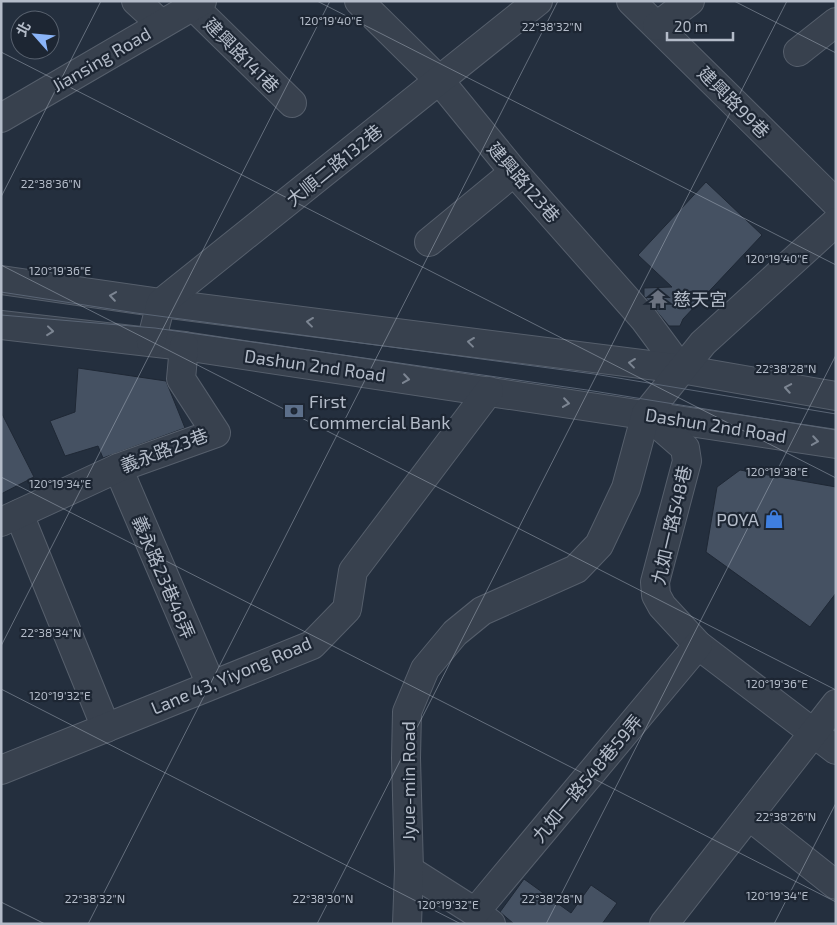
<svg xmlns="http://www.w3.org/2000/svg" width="837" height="925" font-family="'Exo 2','Noto Sans TC',sans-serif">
  <rect width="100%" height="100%" fill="#242f3e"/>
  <g fill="#455162" stroke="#1f2835">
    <polygon points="706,182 762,235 683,319 680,326 669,326 644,296 644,288 672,287 638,255"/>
    <polygon points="78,368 166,381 185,428 103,458 98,446 65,456 50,421 75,412"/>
    <polygon points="1,412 34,477 1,494"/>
    <polygon points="740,470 836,487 836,593 810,627 706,552 717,487"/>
    <polygon points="524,879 571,913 591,885 617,903 602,924 514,924 500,912"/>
  </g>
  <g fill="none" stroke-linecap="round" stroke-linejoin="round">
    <g stroke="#565f6c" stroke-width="30">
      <g id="minor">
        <polyline points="136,1 161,24"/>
        <polyline points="359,1 439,80 514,172 644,319 681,369"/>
        <polyline points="631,1 836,203"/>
        <polyline points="193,6 292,103"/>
        <polyline points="657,26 690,1"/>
        <polyline points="798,52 836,22"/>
        <polyline points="1,118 202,1"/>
        <polyline points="429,242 514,172"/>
        <polyline points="1,280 161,303 681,369 836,396"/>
        <polyline points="1,325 184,346 836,444"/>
        <polyline points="151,342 161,303 538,1"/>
        <polyline points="646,414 685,448 687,461 655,582 656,595 662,606 698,645 836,750"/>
        <polyline points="118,468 211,685"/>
        <polyline points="19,514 106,728"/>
        <polyline points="1,522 118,468 216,433 181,379 184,346"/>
        <polyline points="1,770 312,645 347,609 353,571 489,391"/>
        <polyline points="749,816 836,885"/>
        <polyline points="409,870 475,912 491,924"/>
        <polyline points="475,912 698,645"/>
        <polyline points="407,924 409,870 406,758 407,712 425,669 455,633 482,611 576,569 599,545 626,488 646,414 703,343 836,222"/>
        <polyline points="664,924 836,704"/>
      </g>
    </g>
    <use href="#minor" stroke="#38414e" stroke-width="28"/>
    <g stroke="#5a6575" stroke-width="1">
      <polyline points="1,292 136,313 594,374 836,414"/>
      <polyline points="1,315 155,328 587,390 836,430"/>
    </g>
  </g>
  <defs><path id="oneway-chevron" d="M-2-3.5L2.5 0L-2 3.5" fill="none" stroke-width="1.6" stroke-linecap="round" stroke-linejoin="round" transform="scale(1.25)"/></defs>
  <g stroke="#7c8592">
    <use href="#oneway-chevron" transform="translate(113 296) rotate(-172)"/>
    <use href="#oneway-chevron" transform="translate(310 322) rotate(-173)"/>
    <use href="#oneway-chevron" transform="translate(50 331) rotate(6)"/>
    <use href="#oneway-chevron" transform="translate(471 342) rotate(-173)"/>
    <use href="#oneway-chevron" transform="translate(632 363) rotate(-173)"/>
    <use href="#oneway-chevron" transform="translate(406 379) rotate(8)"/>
    <use href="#oneway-chevron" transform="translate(788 388) rotate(-170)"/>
    <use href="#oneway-chevron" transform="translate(566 403) rotate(8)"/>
    <use href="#oneway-chevron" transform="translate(815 441) rotate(9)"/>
  </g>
  <path fill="none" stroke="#b4bcc9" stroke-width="1" stroke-opacity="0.45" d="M 317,1 L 836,265M 734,1 L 836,53M 1,52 L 836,478M 1,197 L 101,1M 1,265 L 836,690M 1,477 L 836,902M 1,646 L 330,1M 1,689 L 461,924M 1,902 L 45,924M 88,924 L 558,1M 317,924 L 787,1M 546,924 L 836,355M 774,924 L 836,803"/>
  <defs>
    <g id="temple-bare" transform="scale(1.5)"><path d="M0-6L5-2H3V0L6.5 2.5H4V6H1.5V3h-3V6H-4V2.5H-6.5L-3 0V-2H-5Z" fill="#6b7280" stroke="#1d2633" stroke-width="2.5" paint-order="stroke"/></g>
    <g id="bank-bare" transform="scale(1.5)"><path d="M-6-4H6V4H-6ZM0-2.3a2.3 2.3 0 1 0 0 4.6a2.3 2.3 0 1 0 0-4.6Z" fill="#5c6f8a" stroke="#1d2633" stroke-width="2.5" paint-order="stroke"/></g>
    <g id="shop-bare" transform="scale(1.5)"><path d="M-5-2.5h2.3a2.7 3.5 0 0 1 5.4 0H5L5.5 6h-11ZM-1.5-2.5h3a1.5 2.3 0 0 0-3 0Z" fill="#3f7fe0" stroke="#1d2633" stroke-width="2.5" paint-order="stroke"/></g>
  </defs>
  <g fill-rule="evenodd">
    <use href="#temple-bare" x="658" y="299"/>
    <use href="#bank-bare" x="294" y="411"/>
    <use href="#shop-bare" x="774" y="519"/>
  </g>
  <g text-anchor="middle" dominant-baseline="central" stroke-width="4.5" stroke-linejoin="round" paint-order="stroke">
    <g font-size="18" fill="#b4bcc9" stroke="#1d2633">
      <text transform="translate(242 55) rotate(45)">建興路141巷</text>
      <text transform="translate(101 59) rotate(-30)">Jiansing Road</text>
      <text transform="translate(734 102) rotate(45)">建興路99巷</text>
      <text transform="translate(334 165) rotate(-39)">大順二路132巷</text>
      <text transform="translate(524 182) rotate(49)">建興路123巷</text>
      <text transform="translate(315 365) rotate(8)">Dashun 2nd Road</text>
      <text transform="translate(716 425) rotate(9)">Dashun 2nd Road</text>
      <text transform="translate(164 450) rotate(-21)">義永路23巷</text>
      <text transform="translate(671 525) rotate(-77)">九如一路548巷</text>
      <text transform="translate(164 577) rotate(67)">義永路23巷48弄</text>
      <text transform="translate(231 675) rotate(-23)">Lane 43, Yiyong Road</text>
      <text transform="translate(587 778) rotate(-50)">九如一路548巷59弄</text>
      <text transform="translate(408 781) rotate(-90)">Jyue-min Road</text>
    </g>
    <g font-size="18" fill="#b4bcc9" stroke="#1d2633" text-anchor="start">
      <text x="673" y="299">慈天宮</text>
      <text x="309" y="401">First<tspan x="309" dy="21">Commercial Bank</tspan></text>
      <text x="759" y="519" text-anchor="end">POYA</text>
    </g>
  </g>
  <g font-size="12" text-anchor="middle" fill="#b4bcc9" stroke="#1d2633" stroke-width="4.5" stroke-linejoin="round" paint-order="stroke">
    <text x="331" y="25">120°19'40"E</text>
    <text x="552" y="31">22°38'32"N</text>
    <text x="51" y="188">22°38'36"N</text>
    <text x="777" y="263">120°19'40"E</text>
    <text x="60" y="275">120°19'36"E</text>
    <text x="786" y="373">22°38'28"N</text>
    <text x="777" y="476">120°19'38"E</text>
    <text x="60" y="488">120°19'34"E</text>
    <text x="51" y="637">22°38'34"N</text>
    <text x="777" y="688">120°19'36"E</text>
    <text x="60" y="700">120°19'32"E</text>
    <text x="786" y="821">22°38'26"N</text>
    <text x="777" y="900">120°19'34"E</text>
    <text x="95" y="903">22°38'32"N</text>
    <text x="323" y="903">22°38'30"N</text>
    <text x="552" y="903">22°38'28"N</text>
    <text x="448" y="909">120°19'32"E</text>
  </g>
  <rect width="837" height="925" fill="none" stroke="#b4bcc9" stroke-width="5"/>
  <g transform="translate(35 35) rotate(297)"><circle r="24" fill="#1d2633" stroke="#59626f"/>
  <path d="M0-4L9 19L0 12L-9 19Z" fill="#8ab4f8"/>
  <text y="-8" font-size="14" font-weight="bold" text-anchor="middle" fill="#b4bcc9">北</text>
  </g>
  <path d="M667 32v8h66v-8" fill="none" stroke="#b4bcc9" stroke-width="2.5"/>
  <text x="674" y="32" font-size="15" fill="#b4bcc9" stroke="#1d2633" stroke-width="4" paint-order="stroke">20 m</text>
</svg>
